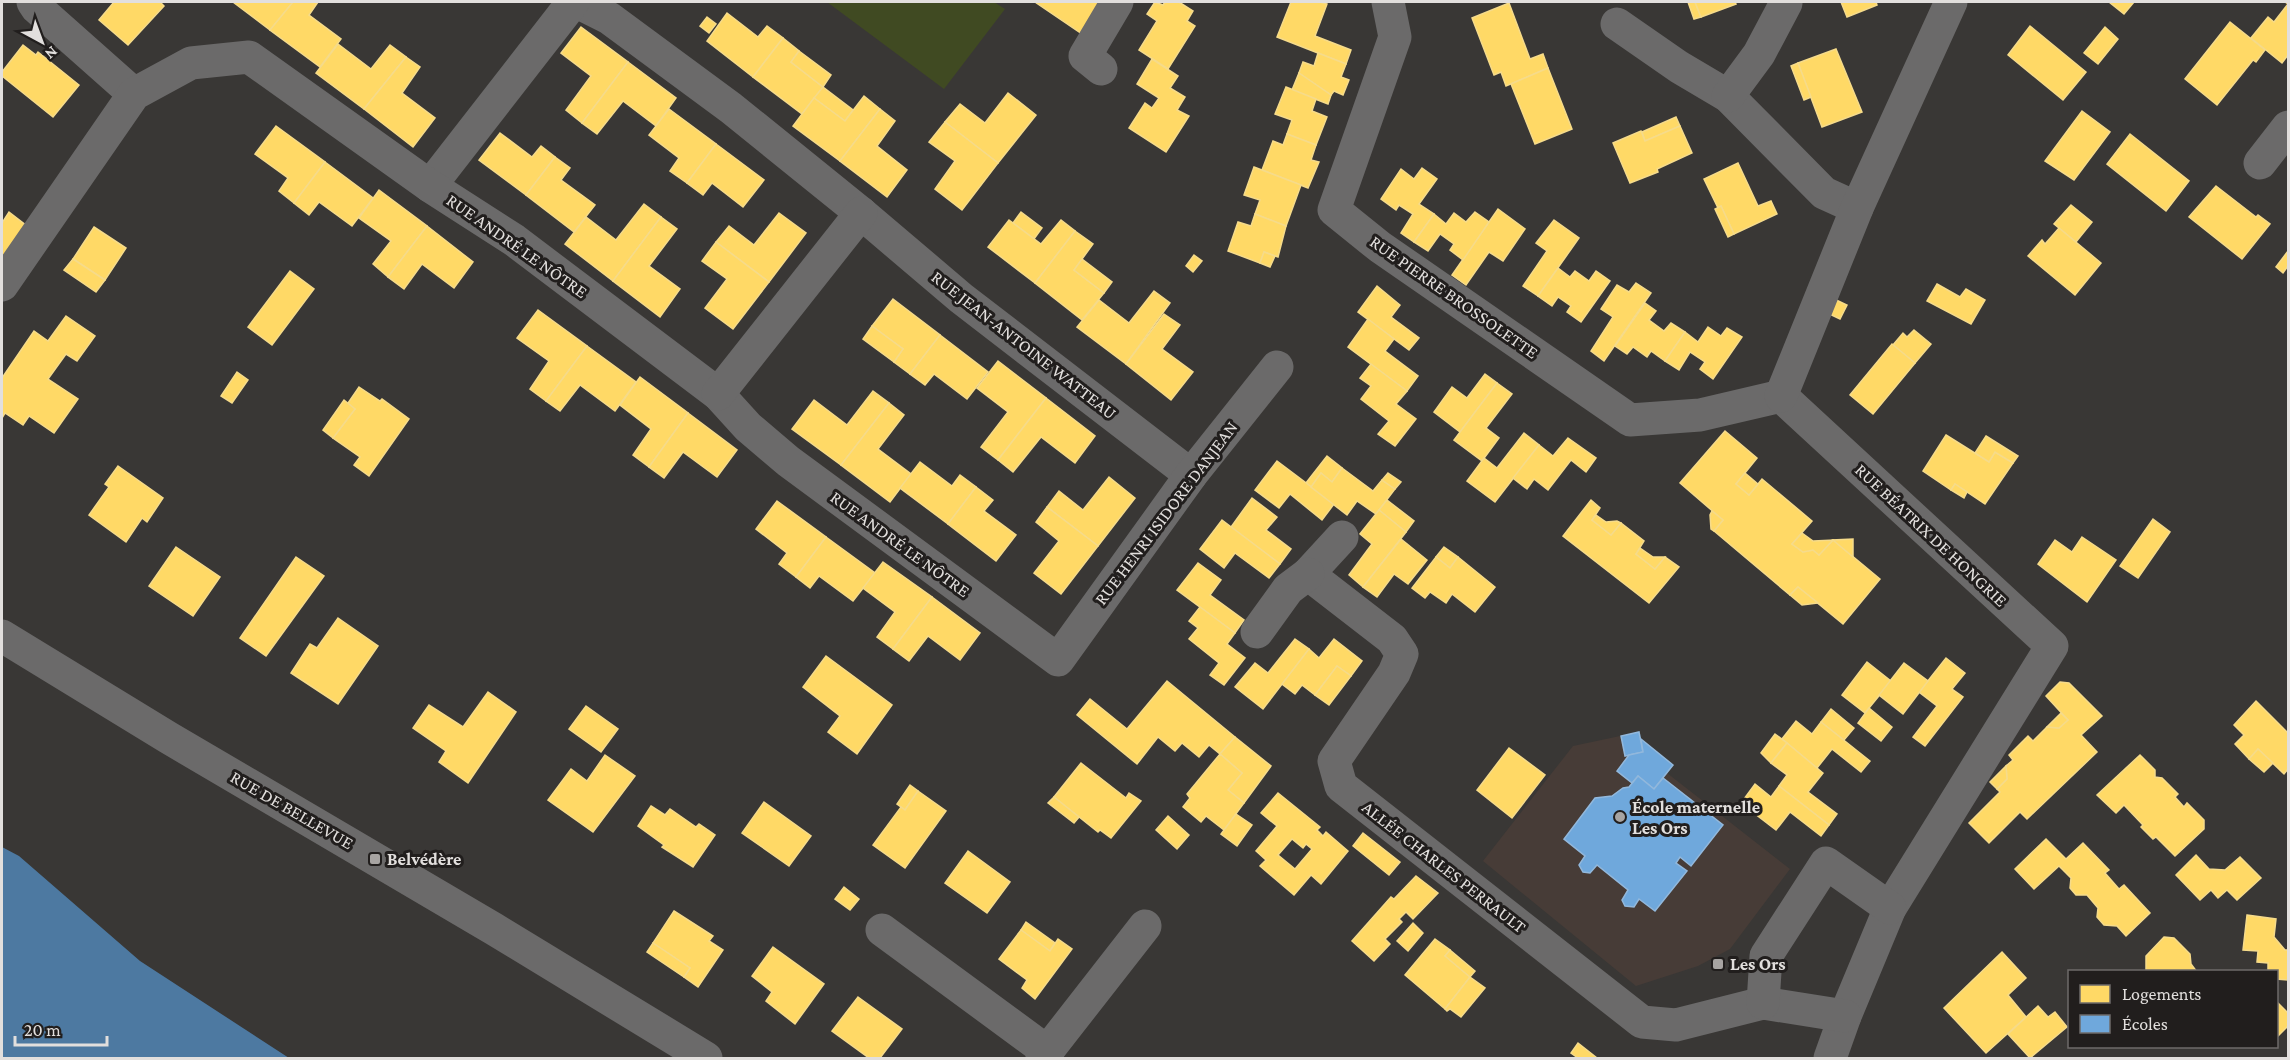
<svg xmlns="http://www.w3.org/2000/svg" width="2290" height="1060" font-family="'Crimson Pro',serif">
  <rect width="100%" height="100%" fill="#393735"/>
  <polygon fill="#473c37" points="1639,732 1641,739 1673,765 1667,773 1790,869 1730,949 1698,966 1636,986 1483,861 1573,746"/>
  <polygon fill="#404a22" points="827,2 994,2 1005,9 944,89"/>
  <polygon fill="#4d79a1" points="2,847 19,856 140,961 289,1058 2,1058"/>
  <g fill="#ffd966" stroke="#f6db8a" stroke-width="1.5" fill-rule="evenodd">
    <polygon points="114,2 160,2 164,6 128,45 99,20"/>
    <polygon points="233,2 293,2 270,30"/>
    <polygon points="293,2 318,2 309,15 341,39 320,67 270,30"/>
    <polygon points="1035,2 1102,2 1082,34"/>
    <polygon points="1155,2 1163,5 1165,2 1179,2 1193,11 1187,21 1195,26 1168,69 1139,50 1157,21 1147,14"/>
    <polygon points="1291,2 1320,2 1327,4 1315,36 1351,50 1346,64 1277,37"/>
    <polygon points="1688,2 1695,2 1701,17 1694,19"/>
    <polygon points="1695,2 1735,2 1736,4 1701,17"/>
    <polygon points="1841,2 1876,2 1877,5 1847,17"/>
    <polygon points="2109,2 2134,2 2124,14"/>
    <polygon points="2285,2 2288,2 2288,55 2282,63 2251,38 2268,17 2274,22 2288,4"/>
    <polygon points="1509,3 1530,59 1543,54 1548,68 1506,86 1501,72 1494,75 1472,18"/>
    <polygon points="727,13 758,37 767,26 783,38 753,77 707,41"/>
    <polygon points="707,17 716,24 709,33 700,26"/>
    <polygon points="2230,22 2265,50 2256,62 2253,60 2217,105 2185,79"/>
    <polygon points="2030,26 2086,72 2063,100 2008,55"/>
    <polygon points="581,27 628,62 582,123 566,110 591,76 561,53"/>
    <polygon points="2105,27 2118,39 2098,64 2084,53"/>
    <polygon points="783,38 799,51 791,62 823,87 802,114 753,77"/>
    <polygon points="338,44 371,69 390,45 406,57 364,109 316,73"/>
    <polygon points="23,45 36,55 38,52 79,85 53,117 2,76 2,72"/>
    <polygon points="1836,49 1862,112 1822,127 1798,63"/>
    <polygon points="799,51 831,75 823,87 791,62"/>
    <polygon points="1318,53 1346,64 1341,77 1349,80 1343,95 1334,91 1331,95 1299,73 1303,62 1314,66"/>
    <polygon points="406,57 420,67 402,93 435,118 413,147 364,109"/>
    <polygon points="1152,59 1178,76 1170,88 1185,97 1177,110 1189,116 1166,152 1129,128 1145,103 1152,108 1159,98 1137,84"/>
    <polygon points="628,62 676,98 656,126 623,101 597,134 582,123"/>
    <polygon points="1798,63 1811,97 1804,100 1791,66"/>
    <polygon points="1548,68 1572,129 1535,144 1511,84"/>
    <polygon points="1299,73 1331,95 1328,104 1292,90"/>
    <polygon points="823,87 853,110 845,121 814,98"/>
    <polygon points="1286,87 1316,99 1312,111 1327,117 1316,145 1287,134 1292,120 1275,114"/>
    <polygon points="1008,93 1036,115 998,163 945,122 960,104 985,123"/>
    <polygon points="864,96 880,109 840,161 793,126 814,98 845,121"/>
    <polygon points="669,109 716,144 687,183 670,171 679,158 649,135"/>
    <polygon points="880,109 895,121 877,146 907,170 887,197 840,161"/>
    <polygon points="2082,111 2110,132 2074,180 2045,161"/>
    <polygon points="1676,117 1680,126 1645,141 1642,132"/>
    <polygon points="945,122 998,163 962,210 935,189 955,161 929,142"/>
    <polygon points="276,126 325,162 294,203 279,191 288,178 255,154"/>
    <polygon points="1680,126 1692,153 1657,169 1658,172 1630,183 1613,143 1641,131 1645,141"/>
    <polygon points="500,133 532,157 541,146 555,157 526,195 479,160"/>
    <polygon points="1287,134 1316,145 1311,160 1319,162 1308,188 1262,170 1273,141 1283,145"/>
    <polygon points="2130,134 2189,181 2166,211 2107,164"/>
    <polygon points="716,144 764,180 743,207 712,183 703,195 687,183"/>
    <polygon points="555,157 570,168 561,180 595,205 574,232 526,195"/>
    <polygon points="325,162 373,198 352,226 319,202 309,215 294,203"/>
    <polygon points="1738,163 1758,206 1771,201 1777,214 1734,234 1721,206 1718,208 1704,179"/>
    <polygon points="1254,167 1301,185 1286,226 1255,214 1260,200 1244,195"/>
    <polygon points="1422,168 1437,179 1419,204 1434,214 1414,242 1401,233 1413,214 1399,205 1396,210 1381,199 1401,169 1414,179"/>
    <polygon points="2216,186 2256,217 2258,215 2270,224 2242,259 2189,217"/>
    <polygon points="379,190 427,226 388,277 373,264 391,241 359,218"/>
    <polygon points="644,204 661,217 613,281 565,244 586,217 616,240"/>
    <polygon points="2071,205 2092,222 2076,242 2054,224"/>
    <polygon points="1721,206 1734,234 1728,237 1715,209"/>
    <polygon points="1498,209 1525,229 1503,261 1489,252 1466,285 1452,275"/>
    <polygon points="9,212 27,226 2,263 2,223"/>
    <polygon points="1021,212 1042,228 1034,239 1013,223"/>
    <polygon points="1475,212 1489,222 1463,260 1450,250 1454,244 1440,234 1428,251 1414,242 1434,214 1446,224 1454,213 1466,222"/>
    <polygon points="779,213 806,233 769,282 716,242 729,226 754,245"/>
    <polygon points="1255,214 1286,226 1278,257 1264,252 1260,263 1228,251 1238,222 1251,226"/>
    <polygon points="661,217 677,229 649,266 680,289 660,317 613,281"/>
    <polygon points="1009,220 1041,244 1061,220 1075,231 1035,283 988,247"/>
    <polygon points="1554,220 1579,238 1538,296 1523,286 1547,251 1536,243"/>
    <polygon points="427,226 473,262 454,288 422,264 404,289 388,277"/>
    <polygon points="94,227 126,248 105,280 73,259"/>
    <polygon points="2059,228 2101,263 2075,295 2028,256 2042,240 2045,244"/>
    <polygon points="1075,231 1093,244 1074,270 1104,293 1082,320 1035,283"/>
    <polygon points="716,242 769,282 733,329 705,308 727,279 702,261"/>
    <polygon points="2288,251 2288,266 2283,273 2276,267"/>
    <polygon points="1264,252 1275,256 1270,267 1260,263"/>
    <polygon points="1194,255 1202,261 1193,272 1186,266"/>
    <polygon points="73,259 105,280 96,292 64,270"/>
    <polygon points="1082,259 1112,282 1104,293 1074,270"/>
    <polygon points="1558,268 1570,277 1575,271 1589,281 1596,271 1610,281 1581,322 1567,312 1571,306 1558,297 1552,306 1538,296"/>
    <polygon points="290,271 314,289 272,345 248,327"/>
    <polygon points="1636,283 1651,293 1604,361 1591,351 1613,317 1601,309 1617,285 1629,292"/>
    <polygon points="1937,284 1960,297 1966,289 1985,300 1971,324 1927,301"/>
    <polygon points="1377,286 1400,305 1391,317 1419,338 1409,350 1358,312"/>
    <polygon points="1154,291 1170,303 1126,364 1077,327 1099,300 1129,323"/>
    <polygon points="1832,298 1847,305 1840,319 1825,312"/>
    <polygon points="893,299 940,335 910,374 894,362 903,349 872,326"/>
    <polygon points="1645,303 1656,311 1649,320 1664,331 1671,323 1685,332 1665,361 1651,351 1647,357 1633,347 1627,354 1615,346"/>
    <polygon points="538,310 587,346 546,401 530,389 549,361 517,338"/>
    <polygon points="1164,314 1180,325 1162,349 1193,372 1171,400 1126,364"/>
    <polygon points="66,316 95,336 77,361 66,354 48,379 78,399 54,433 29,416 23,425 5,413 2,418 2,378 34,331 48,341"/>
    <polygon points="1368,319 1394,339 1385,351 1418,376 1407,391 1348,347"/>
    <polygon points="872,326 903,349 894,362 863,339"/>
    <polygon points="1708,327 1721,336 1727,328 1742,337 1713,379 1700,369 1705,362 1690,352 1679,370 1665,361 1685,332 1698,342"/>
    <polygon points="1914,330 1931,344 1915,363 1893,345 1903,333 1907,337"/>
    <polygon points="940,335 988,372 967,399 934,374 925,385 910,374"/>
    <polygon points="1892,344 1915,363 1873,414 1850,395"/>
    <polygon points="587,346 636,382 615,411 580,385 560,411 546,401"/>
    <polygon points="998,361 1046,398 998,460 981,447 1008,412 977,388"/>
    <polygon points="1371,364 1407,391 1396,404 1416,419 1395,446 1378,434 1389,421 1361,399 1371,386 1360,378"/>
    <polygon points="237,372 248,380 232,403 221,396"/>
    <polygon points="1485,374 1497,383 1460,432 1434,412 1452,387 1467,398"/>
    <polygon points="640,377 688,413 649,467 633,455 651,429 620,405"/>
    <polygon points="1497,383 1512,394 1486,428 1499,438 1482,461 1454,440"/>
    <polygon points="359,387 380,401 382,399 409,419 369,476 354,465 360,457 333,438 355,409 348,403"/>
    <polygon points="873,391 889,403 841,465 792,429 814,400 847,425"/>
    <polygon points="1046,398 1095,436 1075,463 1041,437 1013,472 998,460"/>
    <polygon points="344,400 355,409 333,438 323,430"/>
    <polygon points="889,403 904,415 878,449 911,474 890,502 841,465"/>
    <polygon points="688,413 737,450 717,477 683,452 664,478 649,467"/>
    <polygon points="1725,431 1757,458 1736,484 1749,495 1762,479 1812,521 1792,544 1803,552 1813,550 1819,555 1833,540 1880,579 1843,624 1798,587 1790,595 1714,531 1723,520 1680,483"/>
    <polygon points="1524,433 1539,445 1495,502 1467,481 1484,458 1497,468"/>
    <polygon points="1946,435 1989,462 1995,452 2013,463 1985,504 1955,484 1951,490 1923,471"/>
    <polygon points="1986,436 2018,456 2013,463 1995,452 1989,462 1975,453"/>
    <polygon points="1568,438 1596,458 1586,472 1571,460 1548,490 1534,479 1527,489 1513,478 1539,445 1553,456"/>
    <polygon points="1327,456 1342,468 1332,482 1321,473 1311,487 1306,483"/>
    <polygon points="1277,461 1334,504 1322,520 1290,494 1279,508 1255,490"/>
    <polygon points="920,462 952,486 960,475 976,487 948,524 900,488"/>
    <polygon points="118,466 163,498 147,522 142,518 126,542 89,515 109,487 105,484"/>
    <polygon points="1342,468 1373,491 1382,480 1395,489 1376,514 1357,501 1347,515 1311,487 1321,473 1332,482"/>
    <polygon points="1388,473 1401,482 1395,489 1382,480"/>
    <polygon points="1745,473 1758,484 1749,495 1736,484"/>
    <polygon points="1109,477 1135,498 1098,546 1047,507 1059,491 1083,510"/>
    <polygon points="1955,484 1967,492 1964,498 1951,490"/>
    <polygon points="976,487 993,500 984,511 1016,535 996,561 948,524"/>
    <polygon points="1252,498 1277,517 1266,530 1291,549 1280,564 1231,527"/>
    <polygon points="1387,500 1414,521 1406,532 1379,510"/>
    <polygon points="1591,500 1600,508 1592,520 1611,535 1621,523 1644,541 1636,554 1655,569 1665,557 1679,567 1649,603 1563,536"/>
    <polygon points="777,501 826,537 796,577 779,564 787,553 756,529"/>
    <polygon points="1047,507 1098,546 1061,594 1034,573 1059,541 1036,522"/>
    <polygon points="1379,510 1406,532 1363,587 1349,575 1372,544 1360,534"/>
    <polygon points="1712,511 1723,520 1714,531 1711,529 1710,515"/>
    <polygon points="1596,515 1606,522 1617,521 1621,523 1611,535 1592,520"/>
    <polygon points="2153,519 2170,532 2138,578 2120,566"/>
    <polygon points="1222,520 1280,564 1269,578 1235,553 1224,568 1200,549"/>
    <polygon points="1802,533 1813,541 1833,540 1819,555 1813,550 1803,552 1792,544"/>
    <polygon points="826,537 875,573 853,601 819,576 810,588 796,577"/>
    <polygon points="2082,537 2116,560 2087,602 2038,564 2055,540 2072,552"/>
    <polygon points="1401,539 1427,560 1408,584 1394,574 1377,597 1363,587"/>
    <polygon points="1853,539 1853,557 1833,540"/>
    <polygon points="176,547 220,577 193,616 149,586"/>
    <polygon points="1444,547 1458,557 1450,568 1436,557"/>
    <polygon points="1640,548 1653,557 1665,557 1655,569 1636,554"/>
    <polygon points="296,557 324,576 266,656 240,638"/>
    <polygon points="1436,557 1450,568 1458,557 1495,587 1475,612 1452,594 1446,603 1430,592 1425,598 1412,588"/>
    <polygon points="883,562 932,597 893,649 877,637 895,612 863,588"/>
    <polygon points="1198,563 1221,580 1210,595 1244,620 1235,633 1177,590"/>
    <polygon points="1798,587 1818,603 1802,605 1790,595"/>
    <polygon points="932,597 980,633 960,660 928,636 909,661 893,649"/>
    <polygon points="1200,607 1235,633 1227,644 1245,658 1224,685 1210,675 1219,663 1189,639 1198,628 1189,621"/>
    <polygon points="338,618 378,646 338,704 291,673 310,644 317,648"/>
    <polygon points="1295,639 1309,649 1263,709 1235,687 1255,663 1268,673"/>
    <polygon points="1334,639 1362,661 1351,676 1337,666 1315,695 1302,685 1295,694 1282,684 1309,649 1319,658"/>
    <polygon points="826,656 892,705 857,754 828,732 840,716 803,687"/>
    <polygon points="1946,658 1965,673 1952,689 1963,697 1925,746 1913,737 1937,706 1919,692"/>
    <polygon points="1867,662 1891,681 1865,713 1842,695"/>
    <polygon points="1904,663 1928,681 1903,714 1879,695"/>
    <polygon points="1337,666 1351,676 1329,705 1315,695"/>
    <polygon points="1167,681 1235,737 1220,754 1209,745 1199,757 1182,743 1175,751 1158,737 1137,764 1077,715 1090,699 1127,729"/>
    <polygon points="2060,682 2069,683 2102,716 2081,735 2097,752 2027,819 2020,812 1989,843 1969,823 2000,792 1997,789 2007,779 2006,766 2013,760 2009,755 2028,736 2033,741 2047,727 2059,728 2068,720 2046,696"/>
    <polygon points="488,692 516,712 468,783 439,762 446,751 413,728 429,705 463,727"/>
    <polygon points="2256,701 2288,733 2288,769 2284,774 2258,749 2249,759 2235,744 2244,735 2234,725"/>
    <polygon points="586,706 618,729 601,752 569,729"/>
    <polygon points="1869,708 1892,727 1881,741 1858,723"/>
    <polygon points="1831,709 1854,728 1844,740 1821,722"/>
    <polygon points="2061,713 2068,720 2059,728 2047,727"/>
    <polygon points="1796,721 1812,734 1821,722 1870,761 1861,772 1832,749 1817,768 1782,739"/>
    <polygon points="1775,734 1787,743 1771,763 1761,753"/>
    <polygon points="1235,737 1271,766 1244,803 1228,790 1242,773 1220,754"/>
    <polygon points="1787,743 1823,773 1808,792 1837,814 1829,825 1779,786 1787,775 1771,763"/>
    <polygon points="1509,748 1545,775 1512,818 1477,790"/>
    <polygon points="2258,749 2273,763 2264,772 2249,759"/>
    <polygon points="1220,754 1242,773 1228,790 1244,803 1224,830 1206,816 1201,822 1183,807 1190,798 1187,794"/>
    <polygon points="605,755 635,776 593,832 548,800 571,769 587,781"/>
    <polygon points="2140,755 2155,770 2155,777 2162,778 2178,794 2175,797 2184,807 2187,803 2204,820 2204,829 2175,856 2156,837 2153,839 2141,827 2143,825 2124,805 2116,813 2097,795"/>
    <polygon points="1081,763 1126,798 1129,793 1141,801 1111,838 1100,830 1098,832 1054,797"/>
    <polygon points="2006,766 2007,779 1997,789 1990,782"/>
    <polygon points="1755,784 1771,797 1779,786 1829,825 1821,836 1790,812 1776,830 1741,803"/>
    <polygon points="910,785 918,791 905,810 897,804"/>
    <polygon points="918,791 946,811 905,868 873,845 901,807 905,810"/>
    <path d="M 1278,793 L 1320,827 L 1317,830 L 1323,836 L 1326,832 L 1348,851 L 1321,884 L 1311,875 L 1294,895 L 1260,866 L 1266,860 L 1256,851 L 1277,826 L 1261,813 ZM 1292,839 L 1303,848 L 1306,844 L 1312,849 L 1295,869 L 1278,855 Z"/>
    <polygon points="1054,797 1079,817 1074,823 1048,803"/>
    <polygon points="764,802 811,836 789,866 742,833"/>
    <polygon points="651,806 665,815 670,809 696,827 699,824 715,835 693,867 662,847 664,845 638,826"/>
    <polygon points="1236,814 1252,825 1237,846 1221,834"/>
    <polygon points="1168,816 1189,835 1177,849 1156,830"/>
    <polygon points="1363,833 1400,862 1389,875 1353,846"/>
    <polygon points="2046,839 2066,859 2083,843 2109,870 2105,873 2119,889 2124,885 2150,913 2126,936 2117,926 2104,925 2097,917 2098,908 2087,895 2076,895 2070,888 2071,878 2059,866 2034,889 2015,869"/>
    <polygon points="968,851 1010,882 987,913 945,883"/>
    <polygon points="2196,855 2209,869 2225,870 2240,857 2261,878 2237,900 2227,890 2218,898 2211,890 2200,900 2176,875"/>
    <polygon points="1416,876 1438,893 1413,919 1406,912 1399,919 1402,922 1385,939 1390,944 1374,961 1352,941 1391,897 1394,899"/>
    <polygon points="844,887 859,899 850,910 835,899"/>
    <polygon points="674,911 713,936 709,941 723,950 698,987 684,977 690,968 653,943"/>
    <polygon points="2247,915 2276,919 2274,937 2285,950 2288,950 2288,980 2276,979 2276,972 2268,972 2268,963 2257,962 2258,951 2243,950"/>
    <polygon points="1026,922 1055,943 1050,951 1021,930"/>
    <polygon points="1413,923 1423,933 1408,951 1397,941"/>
    <polygon points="1021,930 1050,951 1058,939 1072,949 1035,999 1022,988 1027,980 999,959"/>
    <polygon points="2164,937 2174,938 2190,954 2191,964 2197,972 2146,972 2146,956"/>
    <polygon points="1435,939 1450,950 1445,956 1470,977 1445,1009 1405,975"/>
    <polygon points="653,943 690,968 684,977 647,952"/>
    <polygon points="773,947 824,984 795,1024 766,1001 772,992 752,976"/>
    <polygon points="1450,950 1475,971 1470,977 1445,956"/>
    <polygon points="2002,952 2026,978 2008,995 2026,1017 1986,1053 1944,1008"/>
    <polygon points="1470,977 1485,988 1461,1017 1450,1009 1447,1011 1445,1009"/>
    <polygon points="858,997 902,1029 880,1058 869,1058 832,1031"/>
    <polygon points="2276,1001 2288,1013 2288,1026 2276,1038"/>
    <polygon points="2038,1006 2048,1017 2055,1012 2067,1027 2030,1058 2008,1034"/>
    <polygon points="1578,1043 1597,1058 1578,1058 1571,1053"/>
  </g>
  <g fill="#6fa8dc" stroke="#92b8dc" stroke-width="1.5">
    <polygon points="1639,732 1643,752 1625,756 1621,736"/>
    <polygon points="1641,739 1673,765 1654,789 1638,776 1632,783 1617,771 1629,755 1643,752"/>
    <polygon points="1638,776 1654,789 1663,778 1723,825 1691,866 1680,857 1676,863 1687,871 1655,911 1639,899 1634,907 1625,906 1622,900 1628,890 1597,865 1590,873 1583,872 1579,865 1585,856 1564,839 1595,798 1612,796 1623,788 1629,787"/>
  </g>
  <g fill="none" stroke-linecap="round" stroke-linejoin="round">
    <g stroke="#6b6a6a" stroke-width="33">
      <polyline points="33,2 37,8 134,94"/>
      <polyline points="577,2 609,18 731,108 861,213 961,298 1191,475"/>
      <polyline points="1388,2 1395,37 1334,210 1380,247 1630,420 1700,415 1781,396"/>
      <polyline points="1617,24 1679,67 1728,96 1824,193 1857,208"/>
      <polyline points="1101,69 1085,56 1117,2"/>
      <polyline points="1728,96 1759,54 1786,3"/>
      <polyline points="2260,163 2288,127"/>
      <polyline points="430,186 573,2"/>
      <polyline points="2,285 134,94 191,63 249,57 430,186 514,240 718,394 748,427 788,461 1058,660 1191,475 1277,367"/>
      <polyline points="718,394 861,213"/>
      <polyline points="1781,396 2052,646 1890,908 1845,1016 1830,1058"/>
      <polyline points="1781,396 1857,208 1951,2"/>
      <polyline points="1342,537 1308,574 1392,639 1402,654 1394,673 1334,761 1341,786 1642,1022 1676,1025 1763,1003 1845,1016"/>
      <polyline points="1257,632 1288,589 1308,574"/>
      <polyline points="882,930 1048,1052"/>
      <polyline points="1763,1003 1766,956 1826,863 1890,908"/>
      <polyline points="1042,1058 1145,926"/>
    </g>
    <polyline stroke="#6b6a6a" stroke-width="33" points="2,636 169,738 494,929 706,1058"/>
  </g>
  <g fill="#a7a4a2" stroke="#211e1d" stroke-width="2">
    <circle cx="1620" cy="817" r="6"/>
    <rect x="369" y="853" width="12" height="12" rx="3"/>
    <rect x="1712" y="958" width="12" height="12" rx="3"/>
  </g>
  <g text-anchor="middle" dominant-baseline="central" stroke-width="6" stroke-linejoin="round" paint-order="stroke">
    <g font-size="18" fill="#e2dfdd" stroke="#211e1d">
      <text transform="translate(517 246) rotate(35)">RUE ANDRÉ LE NÔTRE</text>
      <text transform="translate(1454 297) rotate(35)">RUE PIERRE BROSSOLETTE</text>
      <text transform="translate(1024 345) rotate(38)">RUE JEAN-ANTOINE WATTEAU</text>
      <text transform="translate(1166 513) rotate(-53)">RUE HENRI ISIDORE DANJEAN</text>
      <text transform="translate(1931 535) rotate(43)">RUE BÉATRIX DE HONGRIE</text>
      <text transform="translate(900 544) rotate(36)">RUE ANDRÉ LE NÔTRE</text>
      <text transform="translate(292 810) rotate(30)">RUE DE BELLEVUE</text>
      <text transform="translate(1444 867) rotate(38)">ALLÉE CHARLES PERRAULT</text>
    </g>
    <g font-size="18" font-weight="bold" fill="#e2dfdd" stroke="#211e1d" text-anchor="start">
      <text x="1632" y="807">École maternelle<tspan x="1632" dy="21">Les Ors</tspan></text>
      <text x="387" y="859">Belvédère</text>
      <text x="1730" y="964">Les Ors</text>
    </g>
  </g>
  <rect width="2290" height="1060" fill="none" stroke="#e2dfdd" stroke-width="6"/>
  <rect x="2068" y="970" width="210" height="78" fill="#211e1d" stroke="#6e6b6a" stroke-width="1.5"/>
  <rect x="2080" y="985" width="30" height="18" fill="#ffd966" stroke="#6e6b6a" stroke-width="1.5"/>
  <text x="2122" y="1000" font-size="18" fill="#e2dfdd">Logements</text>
  <rect x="2080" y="1015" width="30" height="18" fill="#6fa8dc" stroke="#6e6b6a" stroke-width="1.5"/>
  <text x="2122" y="1030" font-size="18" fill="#e2dfdd">Écoles</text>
  <g transform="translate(42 42) rotate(139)" stroke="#211e1d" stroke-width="4.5" paint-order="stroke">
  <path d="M0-4.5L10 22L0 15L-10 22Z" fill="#e2dfdd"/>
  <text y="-9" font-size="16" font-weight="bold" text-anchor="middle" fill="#e2dfdd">N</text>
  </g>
  <path d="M15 1036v9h92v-9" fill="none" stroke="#e2dfdd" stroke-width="3"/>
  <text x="24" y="1036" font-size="18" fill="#e2dfdd" stroke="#211e1d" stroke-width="4.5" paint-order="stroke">20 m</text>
</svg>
